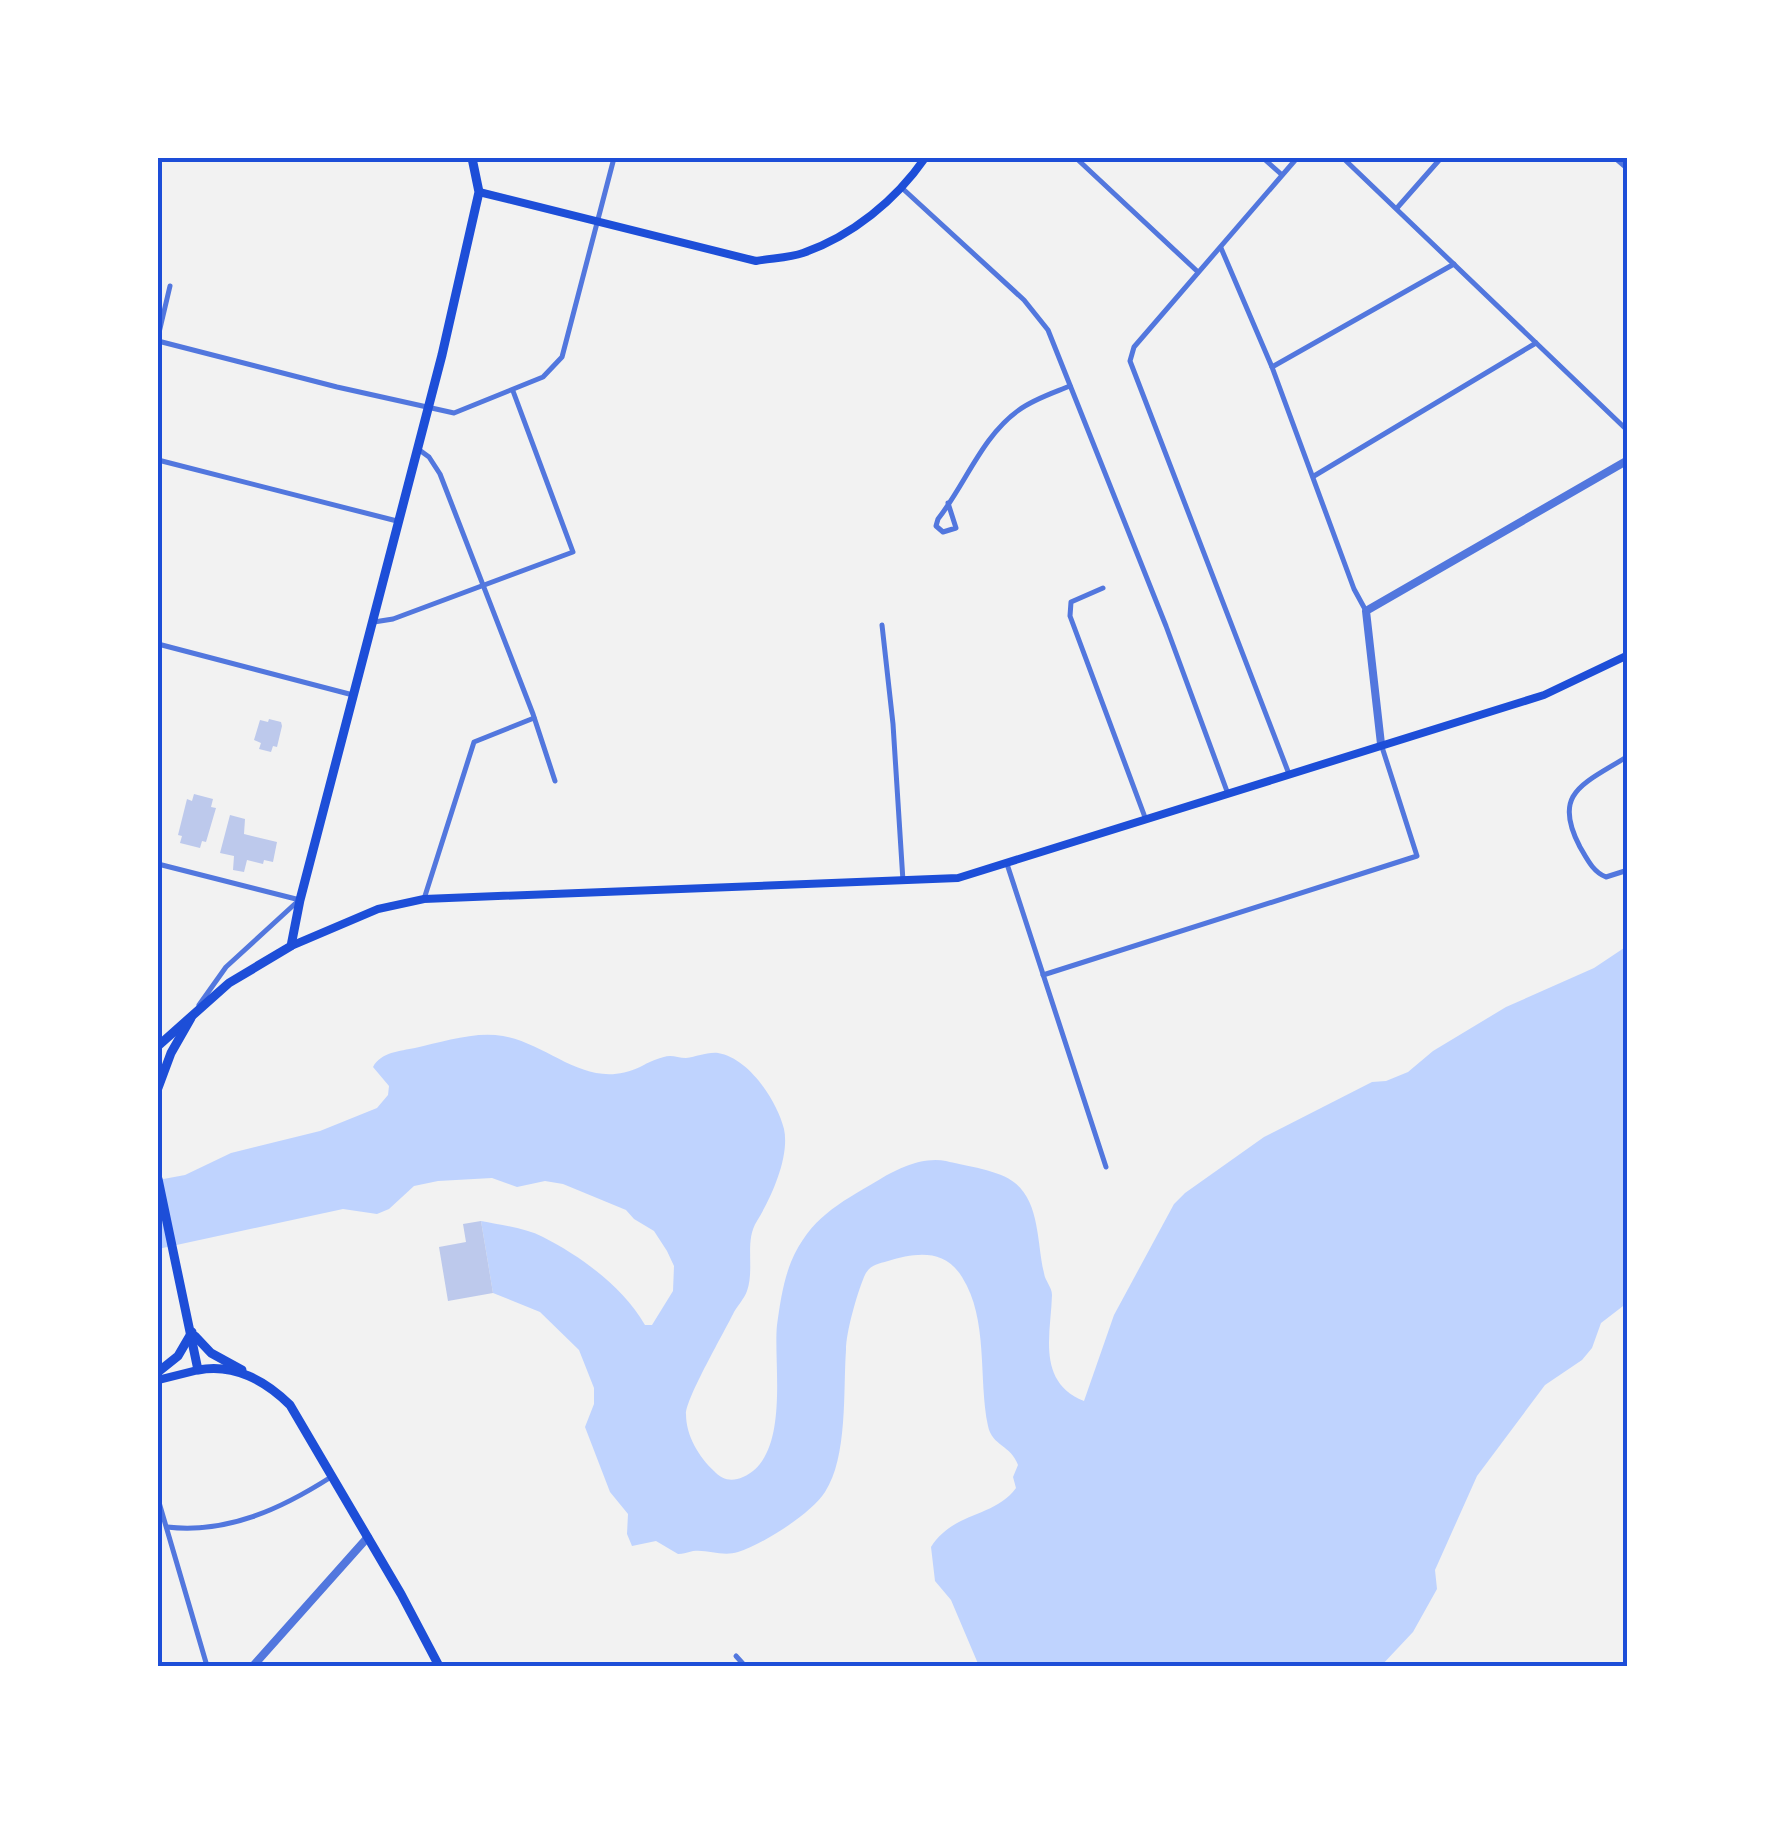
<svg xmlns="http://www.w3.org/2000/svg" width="1785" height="1824" font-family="'Playfair Display',serif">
  <rect width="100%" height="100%" fill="#f2f2f2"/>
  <path fill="#bfd3fe" d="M 1627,946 L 1627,1303 L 1601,1323 L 1592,1348 L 1582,1360 L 1545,1385 L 1477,1476 L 1435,1570 L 1437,1589 L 1413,1632 L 1381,1666 L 979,1666 L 951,1600 L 935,1581 L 931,1547 C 954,1511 994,1518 1016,1488 L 1013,1477 L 1018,1465 C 1011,1445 992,1446 988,1426 C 978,1378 989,1320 962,1277 C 944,1248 915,1253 888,1261 C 877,1264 869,1265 864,1277 C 857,1294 846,1332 846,1350 C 843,1391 848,1457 825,1492 C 811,1514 763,1544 738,1552 C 722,1557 708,1549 693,1551 C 688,1552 683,1554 678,1554 L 656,1541 L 632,1546 L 627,1534 L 628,1514 L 610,1492 L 585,1427 L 594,1404 L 594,1388 L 579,1350 L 540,1312 L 493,1293 L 481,1221 C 501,1225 525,1228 543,1237 C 582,1257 623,1287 645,1325 L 652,1325 L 673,1291 L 674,1266 L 667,1251 L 654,1231 L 634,1219 L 626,1210 L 563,1184 L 545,1181 L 517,1187 L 492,1178 L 438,1181 L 414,1186 L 389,1209 L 377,1214 L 343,1209 L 158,1249 L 158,1180 L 185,1175 L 231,1153 L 320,1131 L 377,1108 L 388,1095 L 389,1086 L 373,1067 C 381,1052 400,1051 415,1048 C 442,1042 475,1031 503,1036 C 552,1045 587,1092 640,1067 C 647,1063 662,1056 670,1056 C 675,1056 680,1058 686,1058 C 697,1057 706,1052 718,1053 C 749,1058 777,1101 784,1129 C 790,1157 771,1198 757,1221 C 744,1241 755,1268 747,1291 C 744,1299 738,1305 734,1312 C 725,1331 686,1398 686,1414 C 686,1436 699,1457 714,1471 C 722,1480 732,1482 743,1477 C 791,1456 773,1364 777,1325 C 780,1304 783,1282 791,1262 C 810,1218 838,1204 877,1181 C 896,1169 923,1156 946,1161 C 965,1166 1000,1170 1015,1183 C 1040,1203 1037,1244 1044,1273 C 1045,1281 1052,1287 1052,1295 C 1051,1333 1036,1382 1084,1401 L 1114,1315 L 1174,1204 L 1185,1193 L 1264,1137 L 1372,1082 L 1386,1081 L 1408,1072 L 1433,1051 L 1506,1007 L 1594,968 Z"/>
  <g fill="#bdc9ec">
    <polygon points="269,719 281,722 282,726 277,747 273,746 271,752 259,749 261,743 254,740 260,720 268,722"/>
    <polygon points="194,794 213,799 211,807 216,808 206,842 202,841 200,848 180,843 182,836 178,835 187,799 192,801"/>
    <polygon points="230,815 245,819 244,834 277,842 273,862 264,860 263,864 247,860 244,872 233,870 234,856 220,853"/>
    <polygon points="481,1221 493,1293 448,1301 439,1247 466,1242 463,1224"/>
  </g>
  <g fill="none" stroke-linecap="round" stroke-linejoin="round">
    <g stroke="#5277de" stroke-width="5">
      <polyline points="1076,158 1198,272"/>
      <polyline points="1263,158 1281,174"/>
      <polyline points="1343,158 1628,431"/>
      <polyline points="1615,158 1628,169"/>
      <polyline points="902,188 1024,300 1048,330 1166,626 1228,794"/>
      <polyline points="1397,208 1441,158"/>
      <polyline points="1221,248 1272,367 1354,589 1366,611"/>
      <polyline points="158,337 170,286"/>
      <polyline points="158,341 337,387 454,413 543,377 562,357 614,158"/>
      <polyline points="1272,367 1454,264"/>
      <polyline points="418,449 429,457 440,474 533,714 555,781"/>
      <polyline points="158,460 397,521"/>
      <polyline points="1314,476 1536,343"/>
      <path d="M 948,503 L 956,528 L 943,532 L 936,526 L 938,519 C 965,485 982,436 1019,410 C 1034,399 1053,393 1070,386"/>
      <polyline points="1103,588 1071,602 1070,616 1146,820"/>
      <polyline points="374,622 393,619 573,552 513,391"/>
      <polyline points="882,625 893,724 903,881"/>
      <polyline points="158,644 353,695"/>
      <path d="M 1628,756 C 1584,784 1551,792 1580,847 C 1587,859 1593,872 1606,877 L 1628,870"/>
      <polyline points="1289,774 1130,361 1134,347 1297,158"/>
      <polyline points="158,864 300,900"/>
      <polyline points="1007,864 1106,1167"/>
      <polyline points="424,899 474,742 534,718"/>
      <polyline points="1043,975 1417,856 1382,747"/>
      <polyline points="199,1005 226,967 297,902"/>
      <polyline points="158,1499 207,1666"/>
      <path d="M 167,1527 C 227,1534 281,1509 331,1477"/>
      <polyline points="736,1656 745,1666"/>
    </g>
    <g stroke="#5277de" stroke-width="8">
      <polyline points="1381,744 1366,611 1628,460"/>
      <polyline points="253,1666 368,1537"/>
    </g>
    <g stroke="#1d4ed8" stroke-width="8">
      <path d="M 479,192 L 756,261 C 771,258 789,258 803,253 C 852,236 896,200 925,158"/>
      <polyline points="291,946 378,909 424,899 958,878 1544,695 1628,655"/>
      <polyline points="158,1380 198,1370"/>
    </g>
    <g stroke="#1d4ed8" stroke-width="9">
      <polyline points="158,1046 229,983 291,946 300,900 442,355 479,192 472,158"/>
      <polyline points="158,1088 171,1053 191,1018"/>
      <path d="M 158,1179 L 198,1370 C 234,1363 266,1381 290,1405 L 401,1594 L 439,1666"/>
      <polyline points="195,1336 211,1353 242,1370"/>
      <polyline points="158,1372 178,1356 192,1332"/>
    </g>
  </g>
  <rect width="1785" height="1824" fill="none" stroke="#ffffff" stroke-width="320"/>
  <rect x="160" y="160" width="1465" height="1504" fill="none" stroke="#1d4ed8" stroke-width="4"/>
</svg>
